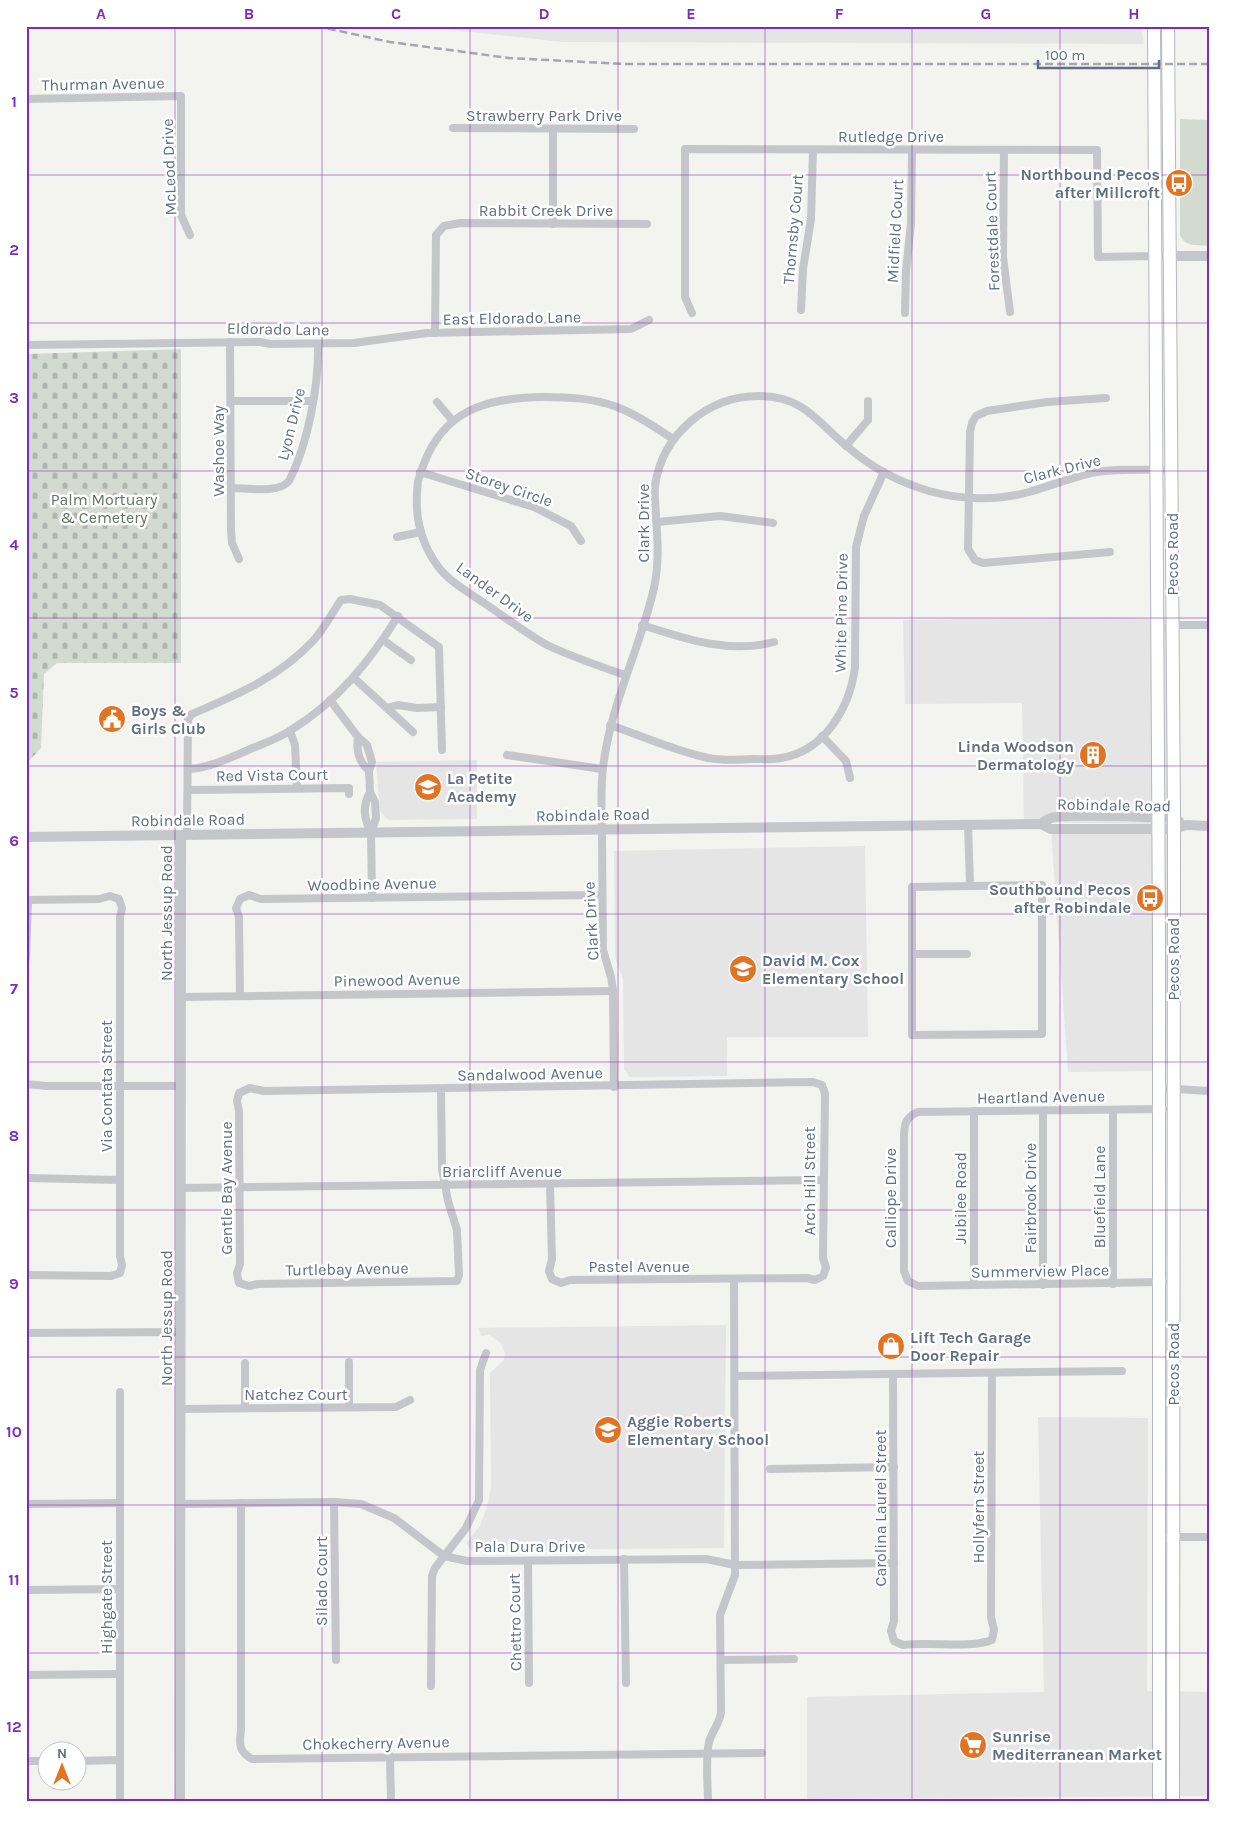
<svg xmlns="http://www.w3.org/2000/svg" width="1235" height="1828" font-family="Karla,sans-serif">
  <defs>
    <pattern id="cemetery-stones" width="16" height="16" patternUnits="userSpaceOnUse" patternTransform="scale(1.25)"><rect width="16" height="16" fill="#d3dbd1"/><path d="M2 7V4a2 2 0 0 1 4 0v3zM10 15v-3a2 2 0 0 1 4 0v3z" fill="#afb6af"/></pattern>
  </defs>
  <rect width="100%" height="100%" fill="#f3f4f0"/>
  <g fill="#e4e5e4">
    <polygon points="418,26 1141,26 1144,44 563,42"/>
    <polygon points="1113,617 1168,620 1168,824 1024,822 1022,703 905,704 903,620"/>
    <polygon points="477,760 477,819 390,820 385,817 380,811 376,762"/>
    <polygon points="1051,829 1169,830 1168,1067 1150,1071 1068,1072"/>
    <polygon points="865,846 868,1037 727,1037 727,1076 630,1077 624,1069 623,979 615,958 614,851"/>
    <polygon points="726,1325 724,1548 471,1550 466,1543 480,1526 488,1504 491,1488 490,1373 504,1360 505,1354 501,1343 489,1335 481,1336 478,1328"/>
    <polygon points="1038,1417 1148,1418 1147,1691 1209,1692 1209,1796 807,1799 807,1697 1044,1692"/>
  </g>
  <polygon fill="url(#cemetery-stones)" points="181,349 181,663 57,663 44,674 41,748 26,764 26,354"/>
  <path fill="#d3dbd1" d="M 1180,119 L 1209,120 L 1209,246 C 1197,245 1185,247 1180,235 Z"/>
  <g fill="none" stroke-linecap="round" stroke-linejoin="round">
    <g stroke="#b4b7bc" stroke-width="14">
      <g id="primary">
        <polyline points="1154,26 1159,944 1159,1802"/>
        <polyline points="1168,26 1174,818 1173,1802"/>
      </g>
    </g>
    <g stroke="#c4c6ca" stroke-width="8">
      <polyline points="26,99 181,96 181,215 190,235"/>
      <polyline points="453,128 634,129"/>
      <polyline points="553,129 553,224"/>
      <polyline points="1004,150 1003,257 1010,312"/>
      <polyline points="801,310 803,269 811,219 813,150"/>
      <polyline points="692,313 685,297 685,149 1097,150 1098,257 1156,256"/>
      <polyline points="905,313 906,271 911,223 912,150"/>
      <polyline points="435,333 436,235 444,226 460,223 647,224"/>
      <polyline points="230,342 231,530 232,543 239,559"/>
      <polyline points="26,345 260,342 270,344 354,343 427,333 631,329 649,320"/>
      <polyline points="1106,398 1047,402 987,411 976,416 972,423 970,432 968,549 975,560 983,563 1110,552"/>
      <polyline points="232,401 312,401"/>
      <polyline points="437,402 452,420"/>
      <polyline points="846,446 868,420 868,401"/>
      <polyline points="420,472 534,507 571,526 581,541"/>
      <path d="M 232,488 C 248,488 278,494 289,481 C 308,444 319,385 318,344"/>
      <polyline points="657,522 720,516 773,523"/>
      <polyline points="397,537 421,532"/>
      <path d="M 642,625 C 685,639 729,654 774,642"/>
      <polyline points="1157,631 1173,625 1209,625"/>
      <polyline points="383,640 411,660"/>
      <path d="M 625,675 C 599,666 572,657 547,645 C 525,633 505,617 484,603 C 468,592 448,581 437,565 C 419,540 414,512 418,482 C 420,472 424,464 428,454 C 451,406 494,398 543,397 C 568,397 593,398 617,407 C 637,415 655,427 673,439"/>
      <polyline points="354,678 413,732"/>
      <polyline points="330,700 358,737 367,745 372,762 369,771 370,792 375,802 376,818 371,833 372,898"/>
      <polyline points="387,708 398,705 417,708 441,707"/>
      <path d="M 610,725 C 642,736 675,751 708,758 C 724,761 739,760 754,759 C 763,759 772,760 781,758 C 825,751 850,707 855,667 L 856,547 L 864,516 L 884,472"/>
      <polyline points="290,731 295,745 297,788"/>
      <polyline points="822,736 846,761 850,778"/>
      <path d="M 358,737 C 356,750 359,762 369,771"/>
      <polyline points="507,755 602,769"/>
      <path d="M 188,769 C 209,768 227,759 246,751 C 261,744 278,739 291,730 C 337,702 370,661 398,616"/>
      <polyline points="188,790 349,788 349,794"/>
      <path d="M 370,792 C 362,807 364,818 371,833"/>
      <polyline points="968,825 970,886"/>
      <path d="M 187,835 L 188,719 L 192,714 C 238,694 278,678 313,641 C 324,629 332,613 341,600 L 350,599 L 380,605 L 439,647 L 442,750"/>
      <polygon points="1042,885 1042,1034 912,1035 912,887"/>
      <polyline points="26,900 99,899 110,896 119,899 122,908 120,917 120,1256 122,1265 120,1273 111,1276 26,1275"/>
      <polyline points="912,954 967,954"/>
      <polyline points="26,958 28,900"/>
      <polyline points="240,996 239,917 236,908 240,899 249,895 261,899 602,895"/>
      <polyline points="181,997 613,991"/>
      <polyline points="26,1084 46,1086 181,1086"/>
      <path d="M 614,1087 L 613,991 L 611,977 L 603,950 C 603,913 602,875 602,838 C 602,815 600,791 603,768 C 610,705 640,649 654,588 C 659,564 658,542 656,518 C 656,508 654,496 655,486 C 662,435 707,396 759,396 C 807,397 817,423 849,448 C 872,468 899,482 929,491 C 961,500 997,501 1029,492 C 1050,486 1070,478 1091,473 C 1117,468 1145,470 1171,470"/>
      <polyline points="1159,1088 1209,1091"/>
      <polyline points="441,1089 442,1169 448,1201 457,1230 459,1275 457,1281 258,1284 249,1286 239,1283 237,1273 240,1264 239,1111 237,1101 239,1093 250,1088 264,1091 813,1082 822,1085 825,1094 823,1258 826,1268 823,1276 815,1280 807,1278 570,1280 561,1283 552,1279 549,1271 552,1259 550,1184"/>
      <polyline points="1113,1110 1113,1284"/>
      <polyline points="974,1111 974,1285"/>
      <polyline points="1043,1111 1043,1285"/>
      <polyline points="26,1178 120,1180"/>
      <polyline points="181,1188 823,1180"/>
      <path d="M 1163,1282 L 918,1286 L 908,1281 L 904,1271 L 904,1143 C 904,1128 903,1118 918,1112 L 1163,1109"/>
      <polyline points="26,1333 181,1332"/>
      <polyline points="349,1362 349,1407"/>
      <polyline points="245,1363 245,1408"/>
      <path d="M 893,1374 L 894,1621 L 891,1631 L 894,1641 L 903,1645 C 929,1641 970,1649 992,1640 L 994,1630 L 991,1617 L 992,1373"/>
      <polyline points="735,1376 1122,1371"/>
      <polyline points="120,1392 120,1802"/>
      <polyline points="181,1409 396,1407 410,1400"/>
      <polyline points="770,1469 894,1467"/>
      <polyline points="334,1502 336,1660"/>
      <path d="M 241,1503 L 241,1730 C 239,1744 239,1752 252,1759 L 762,1753"/>
      <polyline points="26,1504 120,1503"/>
      <polyline points="181,1504 334,1502 361,1504 394,1518 444,1556 467,1561 706,1559 735,1565 894,1563"/>
      <polyline points="1159,1539 1173,1537 1209,1537"/>
      <polyline points="624,1559 626,1683"/>
      <polyline points="528,1561 529,1683"/>
      <polyline points="26,1590 120,1589"/>
      <polyline points="721,1660 794,1659"/>
      <polyline points="26,1675 120,1674"/>
      <polyline points="431,1686 432,1576 435,1568 466,1528 479,1500 480,1370 486,1353"/>
      <polyline points="390,1756 391,1802"/>
      <polyline points="26,1761 48,1761"/>
      <polyline points="78,1761 120,1760"/>
      <path d="M 708,1802 C 708,1783 705,1761 709,1742 C 712,1732 719,1724 721,1713 L 720,1615 L 735,1575 L 734,1279"/>
    </g>
    <g stroke="#c4c6ca" stroke-width="10">
      <polyline points="1162,256 1209,256"/>
      <path d="M 1041,824 C 1044,822 1047,819 1051,818 C 1062,814 1170,816 1179,821"/>
      <polyline points="26,837 1041,824 1051,829 1174,829 1186,825 1209,826"/>
      <polyline points="180,1802 181,835"/>
    </g>
    <use href="#primary" stroke="#fff" stroke-width="12"/>
    <polyline stroke="#a4a7ae" stroke-width="2.5" stroke-dasharray="8 4" stroke-linecap="butt" points="316,26 390,42 509,58 625,64 1209,64"/>
  </g>
  <path fill="none" stroke="#7b2cbf" stroke-width="1" stroke-opacity="0.55" d="M 175,26 L 175,1802M 322,26 L 322,1802M 470,26 L 470,1802M 618,26 L 618,1802M 765,26 L 765,1802M 912,26 L 912,1802M 1060,26 L 1060,1802M 26,175 L 1209,175M 26,323 L 1209,323M 26,471 L 1209,471M 26,618 L 1209,618M 26,766 L 1209,766M 26,914 L 1209,914M 26,1062 L 1209,1062M 26,1210 L 1209,1210M 26,1357 L 1209,1357M 26,1505 L 1209,1505M 26,1653 L 1209,1653"/>
  <defs>
    <g id="bus-disc" transform="scale(1.4375)"><circle r="9.5" fill="#e27323" stroke="#fff"/><path d="M-5-6H5V4H4V6H2V4H-2V6H-4V4H-5ZM-3.5-4V0h7V-4ZM-3.5 1.2v1.5H-2V1.2ZM2 1.2v1.5H3.5V1.2Z" fill="#fff"/></g>
    <g id="civic-disc" transform="scale(1.4375)"><circle r="9.5" fill="#e27323" stroke="#fff"/><path d="M-.6-6.5H3V-4.5H.6V-3L4-1V1h2V6H-6V1h2V-1L-.6-3ZM-1.2 2.5V6h2.4V2.5Z" fill="#fff"/></g>
    <g id="building-disc" transform="scale(1.4375)"><circle r="9.5" fill="#e27323" stroke="#fff"/><path d="M-4-6H4V6H1V3H-1V6H-4ZM-2.5-4.3h1.7v1.8h-1.7ZM.8-4.3h1.7v1.8H.8ZM-2.5-1h1.7V.8h-1.7ZM.8-1h1.7V.8H.8Z" fill="#fff"/></g>
    <g id="school-disc" transform="scale(1.4375)"><circle r="9.5" fill="#e27323" stroke="#fff"/><path d="M0-5L7-2L0 1L-7-2ZM-4 1L0 2.5L4 1V4Q0 6-4 4Z" fill="#fff"/></g>
    <g id="shop-disc" transform="scale(1.4375)"><circle r="9.5" fill="#e27323" stroke="#fff"/><path d="M-5-2.5h2.3a2.7 3.5 0 0 1 5.4 0H5L5.5 6h-11ZM-1.5-2.5h3a1.5 2.3 0 0 0-3 0Z" fill="#fff"/></g>
    <g id="supermarket-disc" transform="scale(1.4375)"><circle r="9.5" fill="#e27323" stroke="#fff"/><path d="M-6-5.5h2.5l.6 2H6L4.5 2H-2.5L-4.4-4H-6ZM-1.5 3.2a1.3 1.3 0 1 0 .1 0ZM3 3.2a1.3 1.3 0 1 0 .1 0Z" fill="#fff"/></g>
  </defs>
  <g fill-rule="evenodd">
    <use href="#bus-disc" x="1179" y="183"/>
    <use href="#civic-disc" x="112" y="719"/>
    <use href="#building-disc" x="1093" y="755"/>
    <use href="#school-disc" x="428" y="787"/>
    <use href="#bus-disc" x="1150" y="898"/>
    <use href="#school-disc" x="743" y="969"/>
    <use href="#shop-disc" x="891" y="1346"/>
    <use href="#school-disc" x="608" y="1430"/>
    <use href="#supermarket-disc" x="973" y="1745"/>
  </g>
  <g text-anchor="middle" dominant-baseline="central" stroke-width="5" stroke-linejoin="round" paint-order="stroke">
    <g font-size="16" fill="#636e81" stroke="#fff">
      <text transform="translate(103 84) rotate(-1)">Thurman Avenue</text>
      <text x="544" y="115">Strawberry Park Drive</text>
      <text x="891" y="136">Rutledge Drive</text>
      <text transform="translate(169 167) rotate(-92)">McLeod Drive</text>
      <text x="546" y="210">Rabbit Creek Drive</text>
      <text transform="translate(793 229) rotate(-85)">Thornsby Court</text>
      <text transform="translate(895 231) rotate(-87)">Midfield Court</text>
      <text transform="translate(992 231) rotate(-92)">Forestdale Court</text>
      <text transform="translate(512 318) rotate(-1)">East Eldorado Lane</text>
      <text transform="translate(278 329) rotate(1)">Eldorado Lane</text>
      <text transform="translate(291 424) rotate(-76)">Lyon Drive</text>
      <text transform="translate(218 451) rotate(-90)">Washoe Way</text>
      <text transform="translate(1062 469) rotate(-14)">Clark Drive</text>
      <text transform="translate(509 487) rotate(19)">Storey Circle</text>
      <text transform="translate(643 523) rotate(-90)">Clark Drive</text>
      <text transform="translate(1172 554) rotate(-90)">Pecos Road</text>
      <text transform="translate(495 592) rotate(36)">Lander Drive</text>
      <text transform="translate(841 613) rotate(-89)">White Pine Drive</text>
      <text transform="translate(272 775) rotate(-1)">Red Vista Court</text>
      <text transform="translate(1114 805) rotate(1)">Robindale Road</text>
      <text transform="translate(593 815) rotate(-1)">Robindale Road</text>
      <text transform="translate(188 820) rotate(-1)">Robindale Road</text>
      <text transform="translate(372 884) rotate(-1)">Woodbine Avenue</text>
      <text transform="translate(166 913) rotate(-90)">North Jessup Road</text>
      <text transform="translate(591 921) rotate(-93)">Clark Drive</text>
      <text transform="translate(1173 959) rotate(-90)">Pecos Road</text>
      <text transform="translate(397 980) rotate(-1)">Pinewood Avenue</text>
      <text transform="translate(530 1074) rotate(-1)">Sandalwood Avenue</text>
      <text transform="translate(106 1086) rotate(-90)">Via Contata Street</text>
      <text transform="translate(1041 1097) rotate(-1)">Heartland Avenue</text>
      <text x="502" y="1171">Briarcliff Avenue</text>
      <text transform="translate(809 1181) rotate(-90)">Arch Hill Street</text>
      <text transform="translate(226 1188) rotate(-90)">Gentle Bay Avenue</text>
      <text transform="translate(1099 1197) rotate(-90)">Bluefield Lane</text>
      <text transform="translate(890 1198) rotate(-90)">Calliope Drive</text>
      <text transform="translate(960 1198) rotate(-90)">Jubilee Road</text>
      <text transform="translate(1030 1198) rotate(-90)">Fairbrook Drive</text>
      <text x="639" y="1266">Pastel Avenue</text>
      <text transform="translate(347 1269) rotate(-1)">Turtlebay Avenue</text>
      <text transform="translate(1040 1271) rotate(-1)">Summerview Place</text>
      <text transform="translate(166 1318) rotate(-90)">North Jessup Road</text>
      <text transform="translate(1173 1364) rotate(-90)">Pecos Road</text>
      <text x="296" y="1394">Natchez Court</text>
      <text transform="translate(978 1507) rotate(-90)">Hollyfern Street</text>
      <text transform="translate(880 1508) rotate(-90)">Carolina Laurel Street</text>
      <text x="530" y="1546">Pala Dura Drive</text>
      <text transform="translate(321 1581) rotate(-90)">Silado Court</text>
      <text transform="translate(106 1597) rotate(-90)">Highgate Street</text>
      <text transform="translate(515 1622) rotate(-91)">Chettro Court</text>
      <text transform="translate(376 1743) rotate(-1)">Chokecherry Avenue</text>
    </g>
    <g font-size="16" font-weight="bold" fill="#636e81" stroke="#fff" text-anchor="start">
      <text x="1160" y="174" text-anchor="end">Northbound Pecos<tspan x="1160" dy="18">after Millcroft</tspan></text>
      <text x="131" y="710">Boys &amp;<tspan x="131" dy="18">Girls Club</tspan></text>
      <text x="1074" y="746" text-anchor="end">Linda Woodson<tspan x="1074" dy="18">Dermatology</tspan></text>
      <text x="447" y="778">La Petite<tspan x="447" dy="18">Academy</tspan></text>
      <text x="1131" y="889" text-anchor="end">Southbound Pecos<tspan x="1131" dy="18">after Robindale</tspan></text>
      <text x="762" y="960">David M. Cox<tspan x="762" dy="18">Elementary School</tspan></text>
      <text x="910" y="1337">Lift Tech Garage<tspan x="910" dy="18">Door Repair</tspan></text>
      <text x="627" y="1421">Aggie Roberts<tspan x="627" dy="18">Elementary School</tspan></text>
      <text x="992" y="1736">Sunrise<tspan x="992" dy="18">Mediterranean Market</tspan></text>
    </g>
    <g font-size="16" fill="#627862" stroke="#fff">
      <text x="104" y="499">Palm Mortuary<tspan x="104" dy="18">&amp; Cemetery</tspan></text>
    </g>
  </g>
  <rect width="1235" height="1828" fill="none" stroke="#ffffff" stroke-width="55"/>
  <g transform="translate(62 1766)"><circle r="24" fill="#ffffff" stroke="#c1c5cd"/>
  <path d="M0-4L9 19L0 12L-9 19Z" fill="#e27323"/>
  <text y="-8" font-size="14" font-weight="bold" text-anchor="middle" fill="#636e81">N</text>
  </g>
  <path d="M1038 60v8h121v-8" fill="none" stroke="#636e81" stroke-width="2.5"/>
  <text x="1045" y="60" font-size="15" fill="#636e81" stroke="#ffffff" stroke-width="4" paint-order="stroke">100 m</text>
  <rect x="28" y="28" width="1180" height="1772" fill="none" stroke="#7b2cbf" stroke-width="2"/>
  <g font-size="16" text-anchor="middle" font-weight="bold" fill="#7b2cbf">
    <text x="101" y="19">A</text>
    <text x="249" y="19">B</text>
    <text x="396" y="19">C</text>
    <text x="544" y="19">D</text>
    <text x="691" y="19">E</text>
    <text x="839" y="19">F</text>
    <text x="986" y="19">G</text>
    <text x="1134" y="19">H</text>
    <text x="14" y="107">1</text>
    <text x="14" y="255">2</text>
    <text x="14" y="403">3</text>
    <text x="14" y="550">4</text>
    <text x="14" y="698">5</text>
    <text x="14" y="846">6</text>
    <text x="14" y="994">7</text>
    <text x="14" y="1141">8</text>
    <text x="14" y="1289">9</text>
    <text x="14" y="1437">10</text>
    <text x="14" y="1585">11</text>
    <text x="14" y="1732">12</text>
  </g>
</svg>
